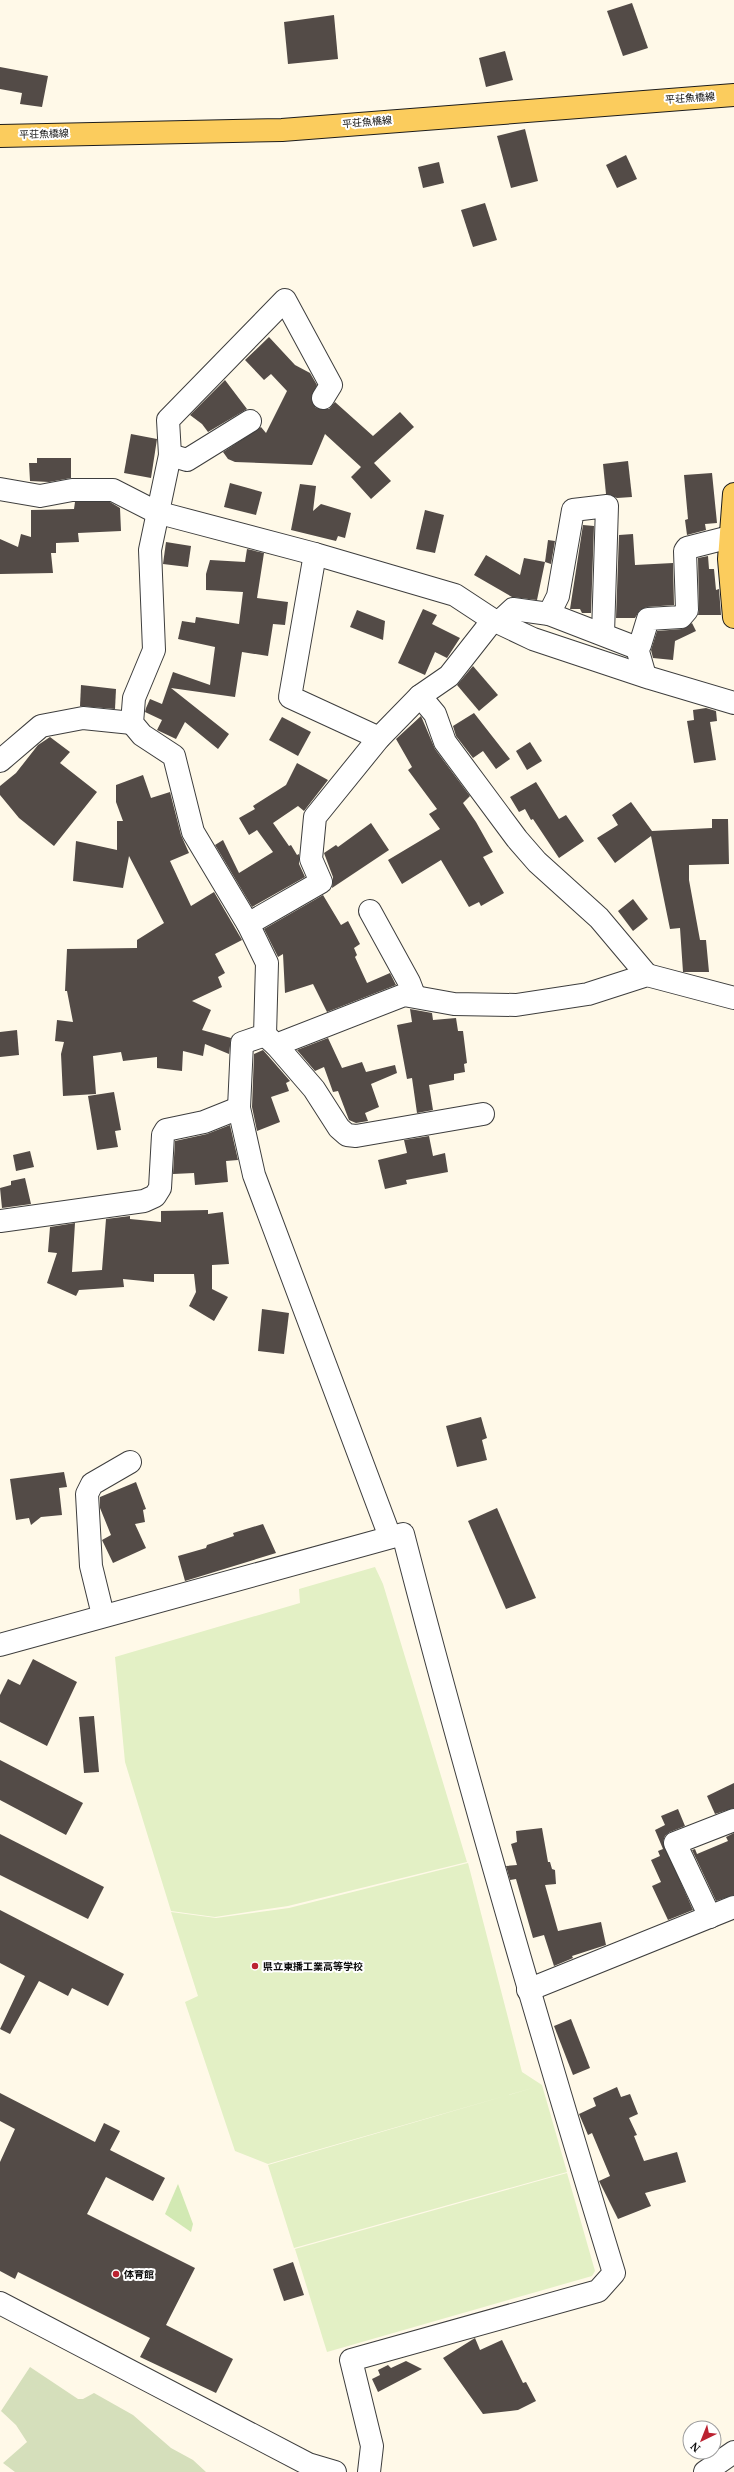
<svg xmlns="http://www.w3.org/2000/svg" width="734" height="2472" font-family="'PT Serif','Noto Sans JP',serif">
  <rect width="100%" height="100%" fill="#fff9e8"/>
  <polygon fill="#d2e9b3" points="178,2184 193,2224 191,2232 165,2214"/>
  <polygon fill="#d5dfbb" points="30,2367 78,2399 83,2399 94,2393 133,2415 171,2448 193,2460 206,2472 15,2472 3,2463 27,2442 16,2425 1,2411"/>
  <g fill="#e3f0c5">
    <polygon points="375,1567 383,1584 467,1862 288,1906 215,1917 171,1911 125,1762 115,1657 300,1603 299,1589"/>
    <polygon points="468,1863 522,2072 542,2085 567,2172 294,2248 268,2165 536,2087 268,2164 235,2151 185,2002 198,1996 171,1912 216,1918 289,1908"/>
    <polygon points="567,2173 595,2271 592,2276 327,2352 295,2249"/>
  </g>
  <g fill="#534b47">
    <polygon points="632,3 648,48 623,56 607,11"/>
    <polygon points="334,15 338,59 288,64 284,22"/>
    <polygon points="505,51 513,80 486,87 479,58"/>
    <polygon points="0,67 48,76 42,107 20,104 22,93 0,89"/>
    <polygon points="525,129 538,181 511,188 497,136"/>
    <polygon points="626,155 637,179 617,188 606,165"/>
    <polygon points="439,162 444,183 423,188 418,167"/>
    <polygon points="485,203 497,240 473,247 461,210"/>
    <polygon points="269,337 295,365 310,373 317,385 311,398 316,408 329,409 335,402 373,436 400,412 414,427 374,463 391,481 371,499 351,477 361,467 325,434 312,465 235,462 228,459 223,452 261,427 266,433 287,391 271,374 264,380 245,360"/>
    <polygon points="225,380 247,409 208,432 202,424 190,415"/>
    <polygon points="131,434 157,439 151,478 124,473"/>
    <polygon points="37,458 71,458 71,478 49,482 30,481 29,463 37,463"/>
    <polygon points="628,461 632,497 617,498 606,494 603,464"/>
    <polygon points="712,473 717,523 705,524 706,530 687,535 685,520 688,519 684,475"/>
    <polygon points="230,483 262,492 256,515 224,507"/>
    <polygon points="300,484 316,486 313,511 321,504 351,513 345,538 338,536 336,541 291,530"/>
    <polygon points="75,502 110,502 120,508 121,531 78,533 79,542 56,543 56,553 51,553 53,573 0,574 0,539 18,547 21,534 31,537 31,510 74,509"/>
    <polygon points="425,510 444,515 435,553 416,549"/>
    <polygon points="583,525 594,526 591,613 582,613 580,609 570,609"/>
    <polygon points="633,534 635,565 673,563 674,605 647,607 640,610 635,618 616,618 619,535"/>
    <polygon points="548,540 555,541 551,564 545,562"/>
    <polygon points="166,542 191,546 188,567 163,564"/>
    <polygon points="247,549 264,553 257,598 288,602 285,625 273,624 268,656 242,652 235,697 171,688 229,734 218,749 185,722 176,739 157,730 162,720 145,712 146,708 150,699 162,704 173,672 210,685 215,647 178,639 182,621 195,623 196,617 239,624 243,592 206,590 206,574 210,560 245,562"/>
    <polygon points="486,555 520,575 524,558 545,562 537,600 512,597 474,575"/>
    <polygon points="708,556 709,569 714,569 716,590 719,589 721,615 698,615 699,610 698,558"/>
    <polygon points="423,609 437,615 432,624 460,638 447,658 435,652 425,675 398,663"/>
    <polygon points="357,610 385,621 383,640 350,627"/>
    <polygon points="692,623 696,631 675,641 673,660 653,658 651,650 657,631 682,629"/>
    <polygon points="473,666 498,695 479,711 457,685"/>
    <polygon points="81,685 116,689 115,709 80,706"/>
    <polygon points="706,708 716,711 717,721 710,722 716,760 694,763 687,721 694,720 693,710"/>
    <polygon points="474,713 510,759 496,769 483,751 473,758 456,736 453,726"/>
    <polygon points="421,716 435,749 470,796 463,803 476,822 493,852 483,857 504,893 481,906 479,902 469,907 441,860 402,884 388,860 440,829 429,814 437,809 408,770 412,767 396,739"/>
    <polygon points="282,717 311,732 298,756 269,740"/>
    <polygon points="50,737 70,752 60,763 97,792 54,846 19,818 0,795 0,786 16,773 38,745"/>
    <polygon points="530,742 542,761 527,770 516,751"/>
    <polygon points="297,763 328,780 304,811 298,806 273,823 289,846 291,845 297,855 299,854 299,864 305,877 252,907 215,845 223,840 239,873 273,852 257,830 249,835 239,818 255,809 253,806 286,785"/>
    <polygon points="143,775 151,798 170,792 181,835 189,853 170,861 191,906 214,892 242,940 215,954 225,973 218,977 222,987 192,1001 211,1010 202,1030 231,1038 229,1054 205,1044 203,1056 183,1051 182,1071 157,1068 157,1057 123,1061 121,1052 93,1056 96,1094 63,1096 61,1054 64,1042 55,1041 57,1020 73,1022 67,991 65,991 67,949 137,948 137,940 164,923 129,856 123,888 73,881 76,841 117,850 117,821 123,821 116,802 116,785"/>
    <polygon points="536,782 559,819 566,815 584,841 559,858 533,819 531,820 525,809 519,812 510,797"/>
    <polygon points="631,802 652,831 712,828 712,819 728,819 729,864 689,865 689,880 700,940 706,940 709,972 683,972 680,928 670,929 651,836 615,863 597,838 618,825 612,815"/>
    <polygon points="371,823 389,850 332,888 333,877 324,853 336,845 338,847"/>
    <polygon points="323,895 341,925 348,921 360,944 354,948 357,955 355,957 367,983 390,973 396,985 327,1012 313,984 285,993 283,954 278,957 264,929"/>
    <polygon points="633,899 648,919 633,931 618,911"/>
    <polygon points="410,1009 432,1013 433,1020 456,1018 458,1031 463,1031 467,1063 464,1064 465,1072 454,1074 454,1080 429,1085 433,1110 417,1113 412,1078 407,1079 397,1025 412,1022"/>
    <polygon points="17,1030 19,1055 0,1057 0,1032"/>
    <polygon points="328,1038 342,1068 362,1062 366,1072 395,1065 397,1073 371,1084 379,1107 365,1113 368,1121 356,1123 349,1120 338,1091 333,1092 324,1067 315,1071 297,1050"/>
    <polygon points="263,1050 290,1081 286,1083 289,1091 271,1097 280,1122 257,1131 252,1107 254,1054"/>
    <polygon points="114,1092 121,1130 115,1131 118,1147 97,1150 88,1096"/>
    <polygon points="230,1125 238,1160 226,1161 228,1182 195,1185 194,1173 173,1174 175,1141 207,1134"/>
    <polygon points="429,1136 433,1156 445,1153 448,1172 406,1180 407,1184 385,1189 378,1160 407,1153 404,1140"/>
    <polygon points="30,1151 34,1167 16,1171 13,1155"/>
    <polygon points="25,1178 31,1204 2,1208 0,1188 11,1185 11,1181"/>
    <polygon points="208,1210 208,1214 223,1212 229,1264 212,1265 212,1289 228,1297 214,1321 189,1306 196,1292 194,1274 154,1274 154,1282 123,1279 124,1287 79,1290 76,1296 47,1283 57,1253 48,1252 50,1227 75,1223 72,1272 102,1270 106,1219 130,1216 130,1219 161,1222 161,1211"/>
    <polygon points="262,1309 289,1313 284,1354 258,1351"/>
    <polygon points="481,1417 487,1438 482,1440 487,1460 457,1467 446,1426"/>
    <polygon points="64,1472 67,1487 59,1488 62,1515 41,1517 31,1525 29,1518 16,1520 10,1479"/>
    <polygon points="136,1482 146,1509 143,1510 145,1522 135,1524 146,1548 113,1563 102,1540 111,1535 100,1508 100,1497"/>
    <polygon points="497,1508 536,1598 506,1609 468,1521"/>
    <polygon points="263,1524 276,1553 185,1581 178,1556 206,1548 207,1545 234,1536 233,1533"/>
    <polygon points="33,1659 77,1682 47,1746 0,1722 0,1695 8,1679 20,1685"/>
    <polygon points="94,1716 99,1772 84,1773 79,1717"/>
    <polygon points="0,1760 83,1803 66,1835 0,1800"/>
    <polygon points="734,1783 734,1808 715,1814 707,1796"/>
    <polygon points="678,1809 685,1826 670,1832 665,1836 663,1842 693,1910 668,1920 652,1886 661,1882 651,1860 660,1856 658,1851 663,1849 655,1830 665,1825 661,1816"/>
    <polygon points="542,1828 548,1862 550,1862 552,1869 555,1870 556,1884 545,1885 558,1931 601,1922 606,1945 572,1956 573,1958 554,1966 544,1935 533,1938 516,1879 510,1880 506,1866 517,1865 511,1844 517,1842 516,1831"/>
    <polygon points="734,1833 734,1895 716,1901 692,1850 695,1849 697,1854 728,1841 726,1837"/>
    <polygon points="0,1834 104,1887 88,1919 0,1875"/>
    <polygon points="0,1910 124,1974 108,2006 72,1988 68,1996 39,1981 10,2034 0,2029 25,1976 0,1963"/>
    <polygon points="571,2019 590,2068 573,2075 554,2026"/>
    <polygon points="617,2087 621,2097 630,2094 638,2114 629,2118 637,2135 634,2136 644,2161 677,2152 686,2182 645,2193 651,2206 618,2219 599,2181 610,2176 592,2133 588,2135 579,2114 596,2106 593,2098"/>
    <polygon points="0,2093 95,2142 104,2123 120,2131 110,2150 165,2178 153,2201 106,2177 87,2214 195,2268 166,2325 233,2359 216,2393 140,2357 150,2338 18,2272 15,2279 0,2271 0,2162 15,2129 0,2121"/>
    <polygon points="293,2262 304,2295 284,2301 273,2269"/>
    <polygon points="475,2338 480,2350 502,2340 523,2383 526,2382 536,2401 518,2410 483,2414 443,2358"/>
    <polygon points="406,2361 422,2369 378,2392 372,2379 380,2375 378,2370 388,2365 391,2368"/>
  </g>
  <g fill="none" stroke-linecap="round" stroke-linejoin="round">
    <g stroke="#3e3e3e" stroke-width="24">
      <g id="minor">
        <polyline points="323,398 331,385 285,300 168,420 170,455 150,550 154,650 134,698 132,723 142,735 174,756 193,832 248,924 267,963 265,1035 242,1043 239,1108 254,1175 390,1537"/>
        <polyline points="170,455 187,460 250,421"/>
        <polyline points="0,489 40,496 72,490 113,490 156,512 315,554 455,595 493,620 533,639 650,678 734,703"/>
        <polyline points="315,554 290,697 379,738"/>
        <polyline points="549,614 558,596 573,510 607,506 603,634"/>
        <polyline points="499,622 513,609 549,614 637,648"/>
        <polyline points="645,676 637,648 640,645 648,619 681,617 687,610 685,551 687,548 730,537"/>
        <polyline points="420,696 435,714 445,742 517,839 537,862 599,918 647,975"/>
        <polyline points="0,761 41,726 83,718 132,723"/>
        <polyline points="370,911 409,982 414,995"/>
        <polyline points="248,924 321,882 311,859 315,817 379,738 420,696 449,676 493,620"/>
        <polyline points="265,1035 276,1045 404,995 454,1004 516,1005 588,994 647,975 734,998"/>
        <polyline points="276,1045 314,1089 339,1128 347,1135 356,1136 483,1114"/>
        <polyline points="0,1221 144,1201 155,1196 160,1188 163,1135 166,1130 204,1122 239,1108"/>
        <polyline points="103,1615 91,1566 87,1494 92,1484 130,1462"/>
        <path d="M 0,1645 L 403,1534 C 467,1782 539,2028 614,2273 L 598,2291 L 351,2360 L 372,2446 L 369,2472"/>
        <polyline points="710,1917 675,1843 734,1820"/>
        <polyline points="528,1990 734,1907"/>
        <polyline points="0,2303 308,2464 335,2472"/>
        <polyline points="705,2472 734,2452"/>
      </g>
    </g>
    <g stroke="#1c1c1c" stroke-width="24">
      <g id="major">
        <polyline points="0,136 282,130 734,95"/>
        <polyline points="734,494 729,559 734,617"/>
      </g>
    </g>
    <use href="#minor" stroke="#fff" stroke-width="22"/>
    <use href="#major" stroke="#fbcc5d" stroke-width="22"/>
  </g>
  <g fill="#bb2231" stroke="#fff" stroke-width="1.5">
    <circle cx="255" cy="1966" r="4"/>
    <circle cx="116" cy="2274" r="4"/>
  </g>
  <g text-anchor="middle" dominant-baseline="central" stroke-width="4" stroke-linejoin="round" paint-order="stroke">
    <g font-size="10" fill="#0b0b0b" stroke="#fff">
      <text transform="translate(690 98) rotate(-4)">平荘魚橋線</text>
      <text transform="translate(367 122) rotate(-5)">平荘魚橋線</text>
      <text transform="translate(44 134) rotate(-2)">平荘魚橋線</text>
    </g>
    <g font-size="10" font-weight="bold" fill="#0b0b0b" stroke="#fff" text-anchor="start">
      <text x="263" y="1966">県立東播工業高等学校</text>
      <text x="124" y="2274">体育館</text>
    </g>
  </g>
  <g transform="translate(702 2440) rotate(223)"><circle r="19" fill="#ffffff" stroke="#9d9d9d"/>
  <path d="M0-3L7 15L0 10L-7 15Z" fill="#bb2231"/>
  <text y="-6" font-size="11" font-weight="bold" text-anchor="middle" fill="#0b0b0b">N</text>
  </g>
</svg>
